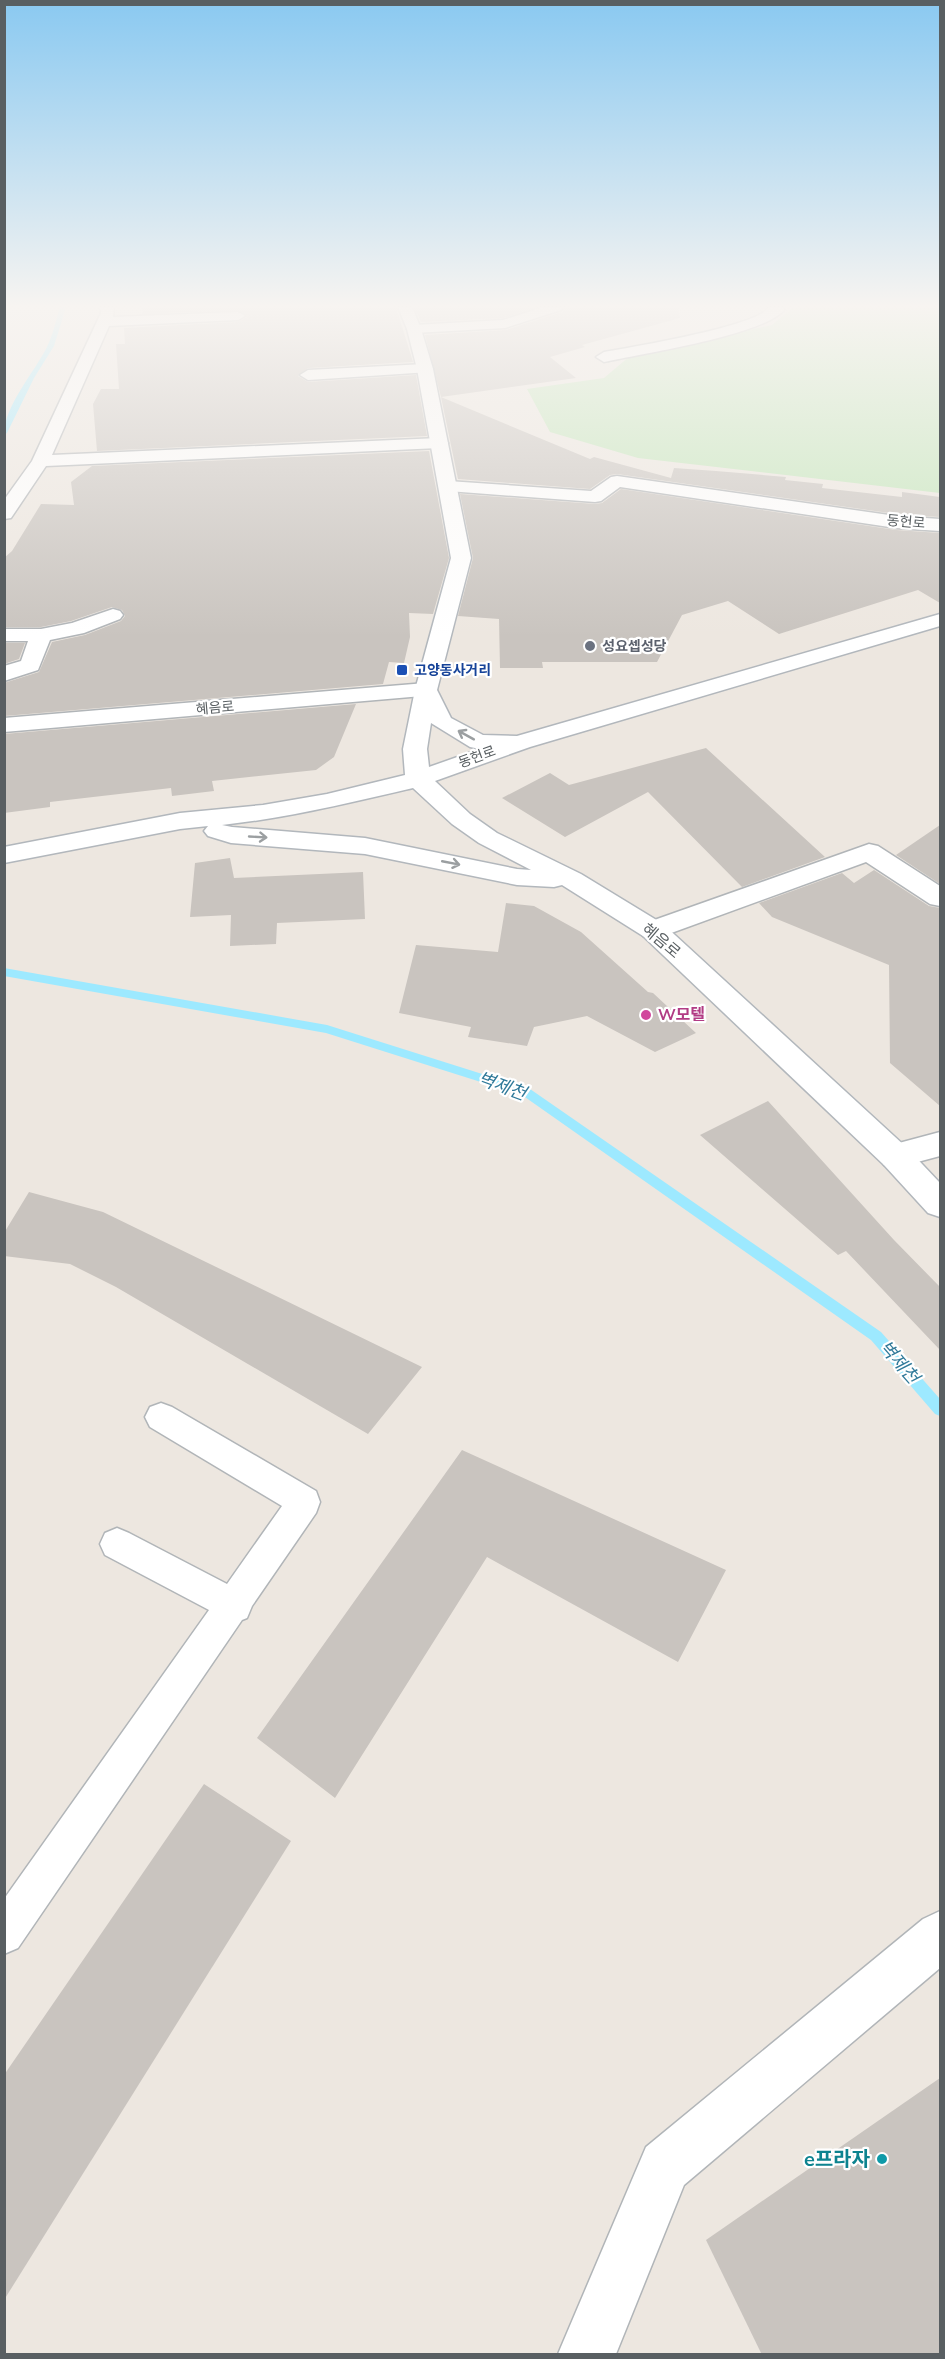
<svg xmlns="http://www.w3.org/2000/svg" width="945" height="2359" font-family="'Nunito Sans','Noto Sans KR',sans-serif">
  <rect width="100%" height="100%" fill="#ede7e0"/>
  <polygon fill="#c3e6ba" points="794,307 940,307 940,493 638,458 550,432 527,389 604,378 630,356 772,325"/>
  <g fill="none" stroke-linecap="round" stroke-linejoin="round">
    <g fill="#9de9ff" fill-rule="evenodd">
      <path d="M 60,307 L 66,307 L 54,346 L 34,378 L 7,433 L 4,435 C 4,406 34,373 47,347 C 53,335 56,320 60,307 Z"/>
      <polygon points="4,968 327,1025 530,1089 881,1332 940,1399 940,1416 935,1414 871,1340 522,1095 326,1033 4,976"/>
    </g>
  </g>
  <g fill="#c9c4bf">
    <polygon points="170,307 396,307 413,362 308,368 298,376 308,382 416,375 427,436 97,451 93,404 101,389 119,389 116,344 125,344 124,328 238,322 247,317 238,310 142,314 143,308"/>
    <polygon points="414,307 537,307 503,318 421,322"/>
    <polygon points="565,307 678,307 680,318 582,345 585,347 550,357 576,378 441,397 425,335 506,330 562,312"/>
    <polygon points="441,397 590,459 594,457 671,478 674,468 716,471 786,477 785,480 823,484 822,488 902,497 902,492 940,497 940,517 896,514 617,474 610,475 590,489 458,479"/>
    <polygon points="429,451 449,558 433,614 409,613 410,637 404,663 389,662 383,684 4,716 4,683 39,672 52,642 85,635 121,621 125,616 122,610 112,607 71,621 41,627 4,627 4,558 12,551 41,504 74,505 71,482 92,466"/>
    <polygon points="621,489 896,530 940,533 940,603 918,590 779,634 728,601 682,615 657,662 542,662 543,668 500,668 499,619 458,616 473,558 460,494 595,504 602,503"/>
    <polygon points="4,643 25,643 19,659 4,664"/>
    <polygon points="356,704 334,757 316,770 212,781 214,791 172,796 171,788 50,802 50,807 4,813 4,734"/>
    <polygon points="706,748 825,857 742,887 648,792 565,837 502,798 550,773 569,785"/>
    <polygon points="940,825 940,884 896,855"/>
    <polygon points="230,858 234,878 363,872 365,919 277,923 276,944 230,946 231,915 190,917 195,863"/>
    <polygon points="874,870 929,906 940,908 940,1106 890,1063 889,965 772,917 759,903 842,873 854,883"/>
    <polygon points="506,903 534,906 581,932 648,992 653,993 696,1033 655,1052 587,1016 534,1027 527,1046 468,1037 471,1027 399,1013 416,945 498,952"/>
    <polygon points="768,1101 894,1240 940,1287 940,1350 846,1251 838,1255 700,1135"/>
    <polygon points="29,1192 103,1212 422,1367 368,1434 116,1287 70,1264 4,1256 4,1233"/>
    <polygon points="462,1450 726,1570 678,1662 487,1557 335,1798 257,1738"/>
    <polygon points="204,1784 291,1841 4,2300 4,2075"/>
    <polygon points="940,2078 940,2355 762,2355 706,2240"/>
  </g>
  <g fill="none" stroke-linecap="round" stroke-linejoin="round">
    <g stroke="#b1b5b8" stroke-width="3">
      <polygon id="lane" points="161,1403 172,1407 316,1491 320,1502 316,1513 252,1606 247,1618 242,1620 18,1948 4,1954 4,1899 209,1610 105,1555 100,1544 105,1533 117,1528 129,1533 227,1584 282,1506 150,1427 145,1417 150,1407"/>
    </g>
    <g stroke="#b1b5b8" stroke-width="3">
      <g id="street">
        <polygon points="100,307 114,307 113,317 238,312 245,316 238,320 109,326 52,455 439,438 445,439 448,443 445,447 439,448 46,466 11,518 4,519 4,500 32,461 101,313"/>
        <polygon points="543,307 563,307 561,310 505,328 414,333 407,329 414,325 503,320"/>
        <path d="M 769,307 L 783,307 L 784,310 C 764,335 640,354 604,362 L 596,357 L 604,352 C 632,347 759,326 769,307 Z"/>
        <polygon points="425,364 430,366 433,369 430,372 308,380 300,375 308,370"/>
        <polygon points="617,476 896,516 940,519 940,531 896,528 620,487 601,501 595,502 448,491 442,490 439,486 442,482 448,481 591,491 611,477"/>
        <polygon points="113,609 120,611 123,615 120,619 84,633 50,640 38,670 4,681 4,666 21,661 28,641 4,641 4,629 41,629 72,623"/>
        <polygon points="426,683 434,685 437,690 434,695 4,732 4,718"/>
        <polygon points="869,844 878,846 940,886 940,906 930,904 866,862 663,936 653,939 643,936 639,930 643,924"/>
        <polygon points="940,1132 940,1156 895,1168 884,1165 879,1156 884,1147"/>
        <polygon points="940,1911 940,1968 684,2185 616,2354 558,2354 646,2147 923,1919"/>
      </g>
    </g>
    <g stroke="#b2b7bc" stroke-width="3">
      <path id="secondary" d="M 398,307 L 412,307 L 421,329 L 433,369 L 471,558 L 437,690 L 451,718 L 483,735 L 517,736 L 940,614 L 940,626 L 530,747 L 435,781 L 470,814 L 497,833 L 581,874 L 663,924 L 906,1147 L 940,1183 L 940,1217 L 928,1213 L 884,1165 L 643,936 L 562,885 L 554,887 L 517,885 L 365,854 L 231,843 L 208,836 L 204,831 L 208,826 L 180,829 L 4,863 L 4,847 L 180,813 L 263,805 L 327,794 L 405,775 L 403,749 L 415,690 L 451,558 L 417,369 L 407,329 ZM 431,723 L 470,747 L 480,749 L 429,767 L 427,749 ZM 413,788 L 452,824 L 479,843 L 531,870 L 517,869 L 365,838 L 232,827 L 222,825 C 287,818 349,803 413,788 Z"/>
    </g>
    <use href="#lane" fill="#fff" fill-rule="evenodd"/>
    <use href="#street" fill="#fff" fill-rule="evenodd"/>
    <use href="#secondary" fill="#fff" fill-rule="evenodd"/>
  </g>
  <defs><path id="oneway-shaft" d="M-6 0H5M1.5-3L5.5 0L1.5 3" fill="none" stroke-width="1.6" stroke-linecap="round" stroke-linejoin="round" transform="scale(1.5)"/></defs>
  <g stroke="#9b9fa1">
    <use href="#oneway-shaft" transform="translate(466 735) rotate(-151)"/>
    <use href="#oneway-shaft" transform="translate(258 837) rotate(3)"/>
    <use href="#oneway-shaft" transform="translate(451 863) rotate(11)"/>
  </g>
  <linearGradient id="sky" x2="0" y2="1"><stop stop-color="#8ac9f1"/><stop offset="0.48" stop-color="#f7f4f1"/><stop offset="1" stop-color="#f7f4f1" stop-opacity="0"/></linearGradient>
  <rect width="945" height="637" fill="url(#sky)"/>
  <circle fill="#6b7280" stroke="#fff" stroke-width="2" cx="590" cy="646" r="6"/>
  <rect fill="#1a4fb4" stroke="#fff" stroke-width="2" x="396" y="664" width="12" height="12" rx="3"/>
  <circle fill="#d1479c" stroke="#fff" stroke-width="2" cx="646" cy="1015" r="6"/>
  <circle fill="#0f9aa8" stroke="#fff" stroke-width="2" cx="882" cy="2159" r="6"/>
  <g text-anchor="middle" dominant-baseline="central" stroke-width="4.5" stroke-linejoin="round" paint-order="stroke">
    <g font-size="14" fill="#595f62" stroke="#fff">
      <text transform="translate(906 522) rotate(5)">동헌로</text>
      <text transform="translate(215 708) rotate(-5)">혜음로</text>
      <text transform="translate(477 757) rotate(-20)">동헌로</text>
    </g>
    <g font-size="14" font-weight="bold" fill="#5b616d" stroke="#fff" text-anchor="start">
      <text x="602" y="646">성요셉성당</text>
    </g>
    <g font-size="14" font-weight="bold" fill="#164399" stroke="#fff" text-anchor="start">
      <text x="414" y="670">고양동사거리</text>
    </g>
    <g font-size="16" fill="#595f62" stroke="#fff">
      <text transform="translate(661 941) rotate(40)">혜음로</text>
    </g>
    <g font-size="16" font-weight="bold" fill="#b23c85" stroke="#fff" text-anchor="start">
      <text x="658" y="1015">W모텔</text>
    </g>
    <g font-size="18" font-style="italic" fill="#307a9a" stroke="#fff">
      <text transform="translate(502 1086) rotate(20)">벽제천</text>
      <text transform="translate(899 1362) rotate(49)">벽제천</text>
    </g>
    <g font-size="20" font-weight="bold" fill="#0d838f" stroke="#fff" text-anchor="end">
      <text x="870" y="2159">e프라자</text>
    </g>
  </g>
  <rect width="945" height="2359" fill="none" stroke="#595f62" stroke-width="12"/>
</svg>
